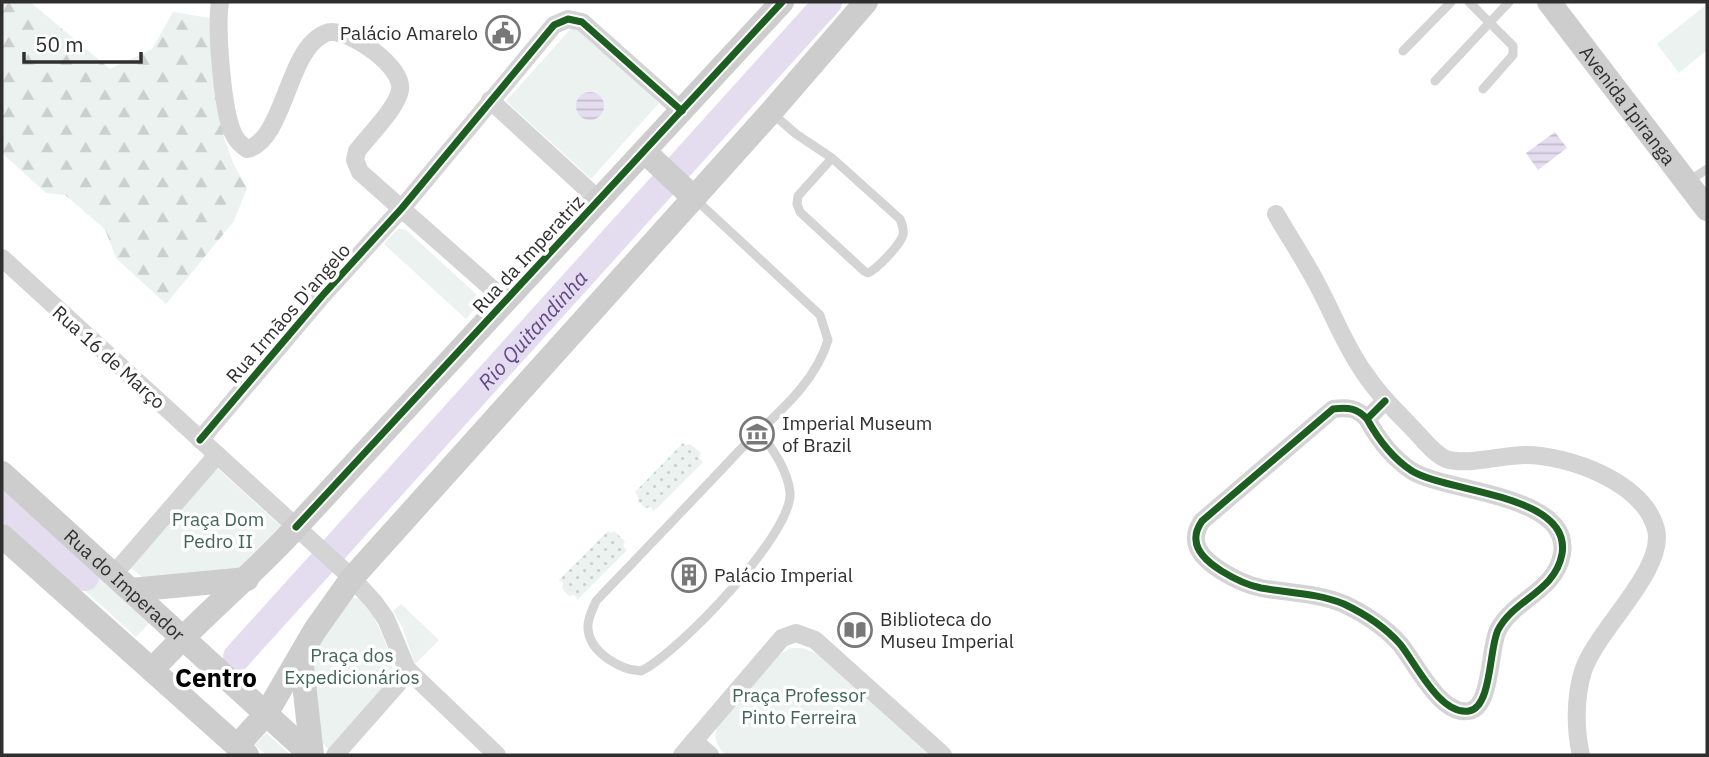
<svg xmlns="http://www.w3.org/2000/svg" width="1709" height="757" font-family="'IBM Plex Sans',sans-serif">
  <defs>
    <pattern id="grass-dots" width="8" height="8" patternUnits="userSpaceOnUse" patternTransform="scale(1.75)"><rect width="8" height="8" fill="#ecf2ef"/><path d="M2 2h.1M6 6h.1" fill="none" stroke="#cbd0cd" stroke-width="1.8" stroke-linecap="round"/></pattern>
    <pattern id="forest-firs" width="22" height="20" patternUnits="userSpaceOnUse" patternTransform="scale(1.75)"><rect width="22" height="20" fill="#ecf2ef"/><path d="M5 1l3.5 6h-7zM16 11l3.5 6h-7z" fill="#cbd0cd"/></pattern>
    <pattern id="water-rules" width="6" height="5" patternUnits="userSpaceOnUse" patternTransform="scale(1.75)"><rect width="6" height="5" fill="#e4dcef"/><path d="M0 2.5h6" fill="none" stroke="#c4bdcd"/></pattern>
  </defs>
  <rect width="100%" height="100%" fill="#fff"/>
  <g fill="url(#grass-dots)">
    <polygon points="683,443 686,445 690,444 701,453 699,458 703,462 654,511 650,507 645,508 638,501 638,496 635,492"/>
    <polygon points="608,531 611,533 614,531 625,541 623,546 627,550 578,599 574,595 569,596 562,588 563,583 559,580"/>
  </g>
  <polygon fill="url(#forest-firs)" points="2,2 30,2 110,69 152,49 173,12 210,18 224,138 234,165 247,188 234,221 166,304 116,258 105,229 65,195 46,193 2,153"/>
  <g fill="#ecf2ef">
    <polygon points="1706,5 1707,50 1679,73 1657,44"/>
    <polygon points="574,25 659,103 591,179 506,101"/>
    <polygon points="398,229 406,230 476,294 478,305 466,319 384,244"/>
    <polygon points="215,466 284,529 239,572 148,582 130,567"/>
    <polygon points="94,572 150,622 136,637 80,586"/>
    <path d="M 350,598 L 360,598 C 382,627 387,644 395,678 L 331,751 L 321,742 L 311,664 L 317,641 Z"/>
    <polygon points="401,604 439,640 415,664 402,626 393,611"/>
    <path d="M 791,648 L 803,648 L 817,654 L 929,755 L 726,755 C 716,746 714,739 717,726 L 778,655 Z"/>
    <polygon points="266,733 291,755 266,755 255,745"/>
  </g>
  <g fill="url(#water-rules)">
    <circle cx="590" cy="106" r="14"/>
    <polygon points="1555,132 1567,148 1538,170 1526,153"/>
  </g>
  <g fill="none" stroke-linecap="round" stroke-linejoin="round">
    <g stroke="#e4dcef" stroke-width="28">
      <polyline points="2,503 85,577"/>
      <path id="s1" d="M 237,657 L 828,2"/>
    </g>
    <g stroke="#d4d4d4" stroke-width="9">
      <polyline points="1469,2 1513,46 1513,55 1483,89"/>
      <polyline points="1403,51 1451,2"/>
      <polyline points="1435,81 1509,2"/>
      <path d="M 773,114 L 796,134 L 832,158 L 900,219 C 902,224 904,230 903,235 C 900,245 877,269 868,273 L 864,271 L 800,212 L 797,204 L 798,196 L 832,158"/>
      <polyline points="1689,181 1707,169"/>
      <path d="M 694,198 L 820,315 L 828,340 C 814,387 771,418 738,452 C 691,502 644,551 596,601 C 593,609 587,619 588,628 C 589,652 620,670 641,671 C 677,654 794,533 790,492 C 787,468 772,449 759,430"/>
    </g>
    <g stroke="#d4d4d4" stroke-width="18">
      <path d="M 220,2 C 216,27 222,109 233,133 C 236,140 241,145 247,149 C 280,142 287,67 313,42 C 317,38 325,32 331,32 C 352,31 404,67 400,90 C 397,108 369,135 357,151 L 355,160 L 360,172 L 506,301"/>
      <polyline points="490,100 600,201"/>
      <path d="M 1276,214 C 1289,237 1304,259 1316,282 C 1332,311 1344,344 1363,371 C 1378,394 1396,411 1415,431 C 1424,440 1434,454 1446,459 C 1466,466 1503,455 1525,455 C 1569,455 1643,482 1656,529 C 1666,570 1597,629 1583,671 C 1575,697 1575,730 1581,755"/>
      <polyline points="2,258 352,578 374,602 386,619 407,669 497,755"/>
      <path d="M 1367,419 C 1378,439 1392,458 1412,471 C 1448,493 1572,494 1562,554 C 1555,592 1514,599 1498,630 C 1489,648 1492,707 1469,711 C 1440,716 1415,662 1400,644 C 1384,626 1365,614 1344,604 C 1317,593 1289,593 1261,588 C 1242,584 1197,563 1196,540 C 1195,533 1198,527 1202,521 L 1333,409 C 1348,407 1357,408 1367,419 L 1385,401"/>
      <polyline points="200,440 322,296 402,208 554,25 568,19 582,22 682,111"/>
      <polyline points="114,574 217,455"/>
      <polyline points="694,741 710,755"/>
      <polyline points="335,755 409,671"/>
      <polyline points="682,755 782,638 796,633 815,640 943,755"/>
    </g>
    <g stroke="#cdcdcd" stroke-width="24">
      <path id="s2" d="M 1549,2 L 1707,209"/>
      <polyline points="645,152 694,198"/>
      <path id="s3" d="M 2,473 L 311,755"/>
      <polyline points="2,536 247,755"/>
      <polyline points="131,590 247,579"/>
      <polyline points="301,657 312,755"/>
      <path d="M 153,669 C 195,623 243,583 286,538 L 782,2"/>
      <polyline points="237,746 266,714 315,630 352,578 771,112 866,2"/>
    </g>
    <g stroke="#fff" stroke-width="11">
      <g id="cycleway">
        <path d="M 1367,419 C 1378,439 1392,458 1412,471 C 1448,493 1572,494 1562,554 C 1555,592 1514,599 1498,630 C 1489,648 1492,707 1469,711 C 1440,716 1415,662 1400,644 C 1384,626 1365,614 1344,604 C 1317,593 1289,593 1261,588 C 1242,584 1197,563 1196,540 C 1195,533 1198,527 1202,521 L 1333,409 C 1348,407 1357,408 1367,419 L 1385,401"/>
        <polyline points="200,440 322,296 402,208 554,25 568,19 582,22 682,111"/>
        <polyline points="296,527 782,2"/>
      </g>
    </g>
    <use href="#cycleway" stroke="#1b5e20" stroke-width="7"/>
  </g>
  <defs>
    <g id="civic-ring" transform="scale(1.75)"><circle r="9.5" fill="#fff" stroke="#787878" stroke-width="1.5"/><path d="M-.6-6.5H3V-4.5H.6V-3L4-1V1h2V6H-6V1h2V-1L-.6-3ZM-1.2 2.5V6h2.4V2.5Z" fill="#787878"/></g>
    <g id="museum-ring" transform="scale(1.75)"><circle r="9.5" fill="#fff" stroke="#787878" stroke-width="1.5"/><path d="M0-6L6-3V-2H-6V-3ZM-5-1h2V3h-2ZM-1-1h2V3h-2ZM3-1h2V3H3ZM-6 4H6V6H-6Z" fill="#787878"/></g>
    <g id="building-ring" transform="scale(1.75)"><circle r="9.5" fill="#fff" stroke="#787878" stroke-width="1.5"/><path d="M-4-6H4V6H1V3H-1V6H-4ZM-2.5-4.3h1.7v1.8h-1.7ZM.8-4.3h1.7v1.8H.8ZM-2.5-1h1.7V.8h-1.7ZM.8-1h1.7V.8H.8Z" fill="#787878"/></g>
    <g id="library-ring" transform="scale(1.75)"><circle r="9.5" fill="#fff" stroke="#787878" stroke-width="1.5"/><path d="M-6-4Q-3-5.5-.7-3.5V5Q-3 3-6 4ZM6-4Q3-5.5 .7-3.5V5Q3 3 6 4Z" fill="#787878"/></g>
  </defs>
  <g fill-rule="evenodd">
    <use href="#civic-ring" x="503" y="33"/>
    <use href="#museum-ring" x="757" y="434"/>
    <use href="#building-ring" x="689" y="575"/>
    <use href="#library-ring" x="855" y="630"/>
  </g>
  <g text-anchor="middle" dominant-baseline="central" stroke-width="7" stroke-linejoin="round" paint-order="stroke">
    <g font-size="19" fill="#2f2f2f" stroke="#fff" text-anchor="start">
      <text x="478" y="33" text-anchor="end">Palácio Amarelo</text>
      <text x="782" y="423">Imperial Museum<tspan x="782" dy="22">of Brazil</tspan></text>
      <text x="714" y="575">Palácio Imperial</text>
      <text x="880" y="619">Biblioteca do<tspan x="880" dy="22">Museu Imperial</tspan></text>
    </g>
    <g font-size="19" fill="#2f2f2f" stroke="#fff">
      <text stroke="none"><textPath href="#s2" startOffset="130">Avenida Ipiranga</textPath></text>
      <text transform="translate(528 254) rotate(-47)">Rua da Imperatriz</text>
      <text transform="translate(288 313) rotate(-49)">Rua Irmãos D'angelo</text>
      <text transform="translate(109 357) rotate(42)">Rua 16 de Março</text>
      <text stroke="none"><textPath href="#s3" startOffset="166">Rua do Imperador</textPath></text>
    </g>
    <g font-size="19" fill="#426657" stroke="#fff">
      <text x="218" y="519">Praça Dom<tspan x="218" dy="22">Pedro II</tspan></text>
      <text x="352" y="655">Praça dos<tspan x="352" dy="22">Expedicionários</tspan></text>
      <text x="799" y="695">Praça Professor<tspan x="799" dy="22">Pinto Ferreira</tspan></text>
    </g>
    <g font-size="21" font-style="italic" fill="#644788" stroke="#fff">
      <text stroke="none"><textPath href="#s1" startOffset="441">Rio Quitandinha</textPath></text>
    </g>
    <g font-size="26" font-weight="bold" fill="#000" stroke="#fff">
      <text x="216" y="677">Centro</text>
    </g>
  </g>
  <rect width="1709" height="757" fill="none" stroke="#2f2f2f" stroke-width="7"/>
  <path d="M24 52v10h117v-10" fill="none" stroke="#2f2f2f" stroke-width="3.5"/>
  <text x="35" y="52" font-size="21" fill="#2f2f2f" stroke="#ffffff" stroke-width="5" paint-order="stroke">50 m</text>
</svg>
